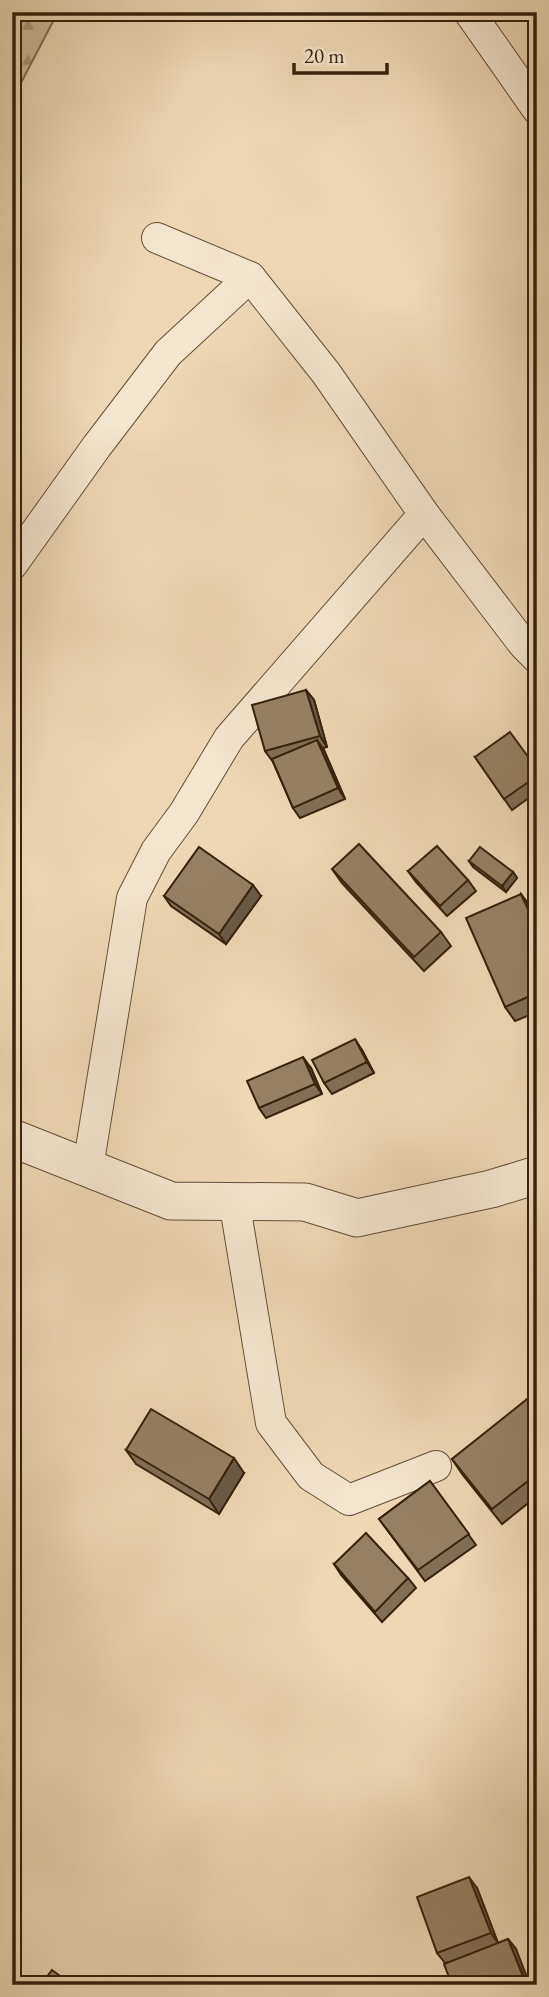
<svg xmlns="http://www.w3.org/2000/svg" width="549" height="1997" font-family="'EB Garamond',serif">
  <defs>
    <pattern id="forest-firs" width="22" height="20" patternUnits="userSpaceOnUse" patternTransform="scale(1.75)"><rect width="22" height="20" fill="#ceb996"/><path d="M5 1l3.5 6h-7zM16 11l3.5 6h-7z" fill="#a89679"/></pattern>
  </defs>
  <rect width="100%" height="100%" fill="#edd8b3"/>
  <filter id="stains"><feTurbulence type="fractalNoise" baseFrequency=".00286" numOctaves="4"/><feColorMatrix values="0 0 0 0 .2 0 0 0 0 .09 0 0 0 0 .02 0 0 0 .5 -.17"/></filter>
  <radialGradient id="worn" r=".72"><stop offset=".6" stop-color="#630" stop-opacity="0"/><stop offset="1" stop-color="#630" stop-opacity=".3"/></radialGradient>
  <polygon fill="url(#forest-firs)" stroke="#826e50" stroke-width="2" points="12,12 58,12 12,100"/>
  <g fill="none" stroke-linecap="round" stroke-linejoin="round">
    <g stroke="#635035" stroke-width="32">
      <g id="minor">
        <polyline points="469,12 537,109"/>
        <polyline points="157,238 250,277 326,373 424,514 524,645 537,658"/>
        <polyline points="12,565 97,446 168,353 250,277"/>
        <polyline points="88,1167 132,898 156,851 184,813 229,738 424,514"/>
        <polyline points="234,1200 271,1423 311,1476 349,1500 436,1466"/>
      </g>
    </g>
    <g stroke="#635035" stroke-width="39">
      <polyline id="tertiary" points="12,1138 171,1201 305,1202 357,1218 491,1189 537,1175"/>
    </g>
    <use href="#minor" stroke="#f3e6ce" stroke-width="30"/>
    <use href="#tertiary" stroke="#f3e6ce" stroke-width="37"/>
  </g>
  <g fill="#806f54" stroke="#35220b" stroke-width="2">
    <polygon points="306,690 314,700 327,747 323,748 345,799 300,818 293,808 273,762 265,751"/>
    <polygon points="475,757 537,769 537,792 512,810"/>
    <polygon points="469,861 513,872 517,878 506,892 473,867"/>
    <polygon points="332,869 441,932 451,946 424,971 342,883"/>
    <polygon points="408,871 468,880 476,891 447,916 416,882"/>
    <polygon points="521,894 531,908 537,921 537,1012 515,1021 505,1007"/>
    <polygon points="164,896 261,896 226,944 171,906"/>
    <polygon points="362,1050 374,1073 332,1094 324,1083"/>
    <polygon points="311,1068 322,1094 266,1118 259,1108"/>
    <polygon points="537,1404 537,1496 502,1524 462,1474 452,1459"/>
    <polygon points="126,1450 244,1473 219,1514 136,1464"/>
    <polygon points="430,1481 476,1545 425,1581 379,1519"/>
    <polygon points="334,1564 408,1578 416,1588 382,1622 341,1575"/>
    <polygon points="477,1888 498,1943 508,1939 516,1949 445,1963 437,1953"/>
  </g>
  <g fill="#685a45" stroke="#35220b" stroke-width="2">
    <polygon points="306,690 314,700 327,747 320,736"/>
    <polygon points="317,740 324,750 345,799 338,788"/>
    <polygon points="513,872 517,878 506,892 502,886"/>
    <polygon points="253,885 261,896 226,944 219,934"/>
    <polygon points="521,894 531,908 537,921 537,929"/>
    <polygon points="355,1039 362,1050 374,1073 367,1062"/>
    <polygon points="303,1057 311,1068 322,1094 315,1084"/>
    <polygon points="234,1458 244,1473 219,1514 209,1499"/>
    <polygon points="469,1877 477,1888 498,1943 491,1933"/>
    <polygon points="508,1939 516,1949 530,1985 527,1985"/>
  </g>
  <g fill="#958162" stroke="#35220b" stroke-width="2">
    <polygon points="306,690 320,736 265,751 252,705"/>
    <polygon points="510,732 537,769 537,776 504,799 475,757"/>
    <polygon points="317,740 338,788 293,808 272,759"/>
    <polygon points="537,829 537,838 532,832"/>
    <polygon points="359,844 441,932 414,957 332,869"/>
    <polygon points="437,846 468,880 440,906 408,871"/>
    <polygon points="199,847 253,885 219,934 164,896"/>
    <polygon points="480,847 513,872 502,886 469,861"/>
    <polygon points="521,894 537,929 537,993 505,1007 466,918"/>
    <polygon points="355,1039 367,1062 324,1083 312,1060"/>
    <polygon points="303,1057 315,1084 259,1108 247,1081"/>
    <polygon points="531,1396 537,1404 537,1474 492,1509 452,1459"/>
    <polygon points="151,1409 234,1458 209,1499 126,1450"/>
    <polygon points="430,1481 469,1534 418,1570 379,1519"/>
    <polygon points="366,1533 408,1578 375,1612 334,1564"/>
    <polygon points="537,1701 537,1713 531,1707"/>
    <polygon points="469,1877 491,1933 437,1953 417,1897"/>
    <polygon points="508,1939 526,1984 452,1985 444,1964"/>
    <polygon points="52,1970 72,1985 41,1985"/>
  </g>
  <rect width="549" height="1997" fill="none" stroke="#edd8b3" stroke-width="42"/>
  <rect x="14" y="14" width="521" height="1969" fill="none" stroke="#35220b" stroke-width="3.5"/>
  <rect x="21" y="21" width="507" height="1955" fill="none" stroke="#35220b" stroke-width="2"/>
  <path d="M294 63v10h93v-10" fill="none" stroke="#35220b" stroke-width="3.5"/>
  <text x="304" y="63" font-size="21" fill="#35220b" stroke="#f3e6ce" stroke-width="5" paint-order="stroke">20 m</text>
  <rect width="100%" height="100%" filter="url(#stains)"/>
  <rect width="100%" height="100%" fill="url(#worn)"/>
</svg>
